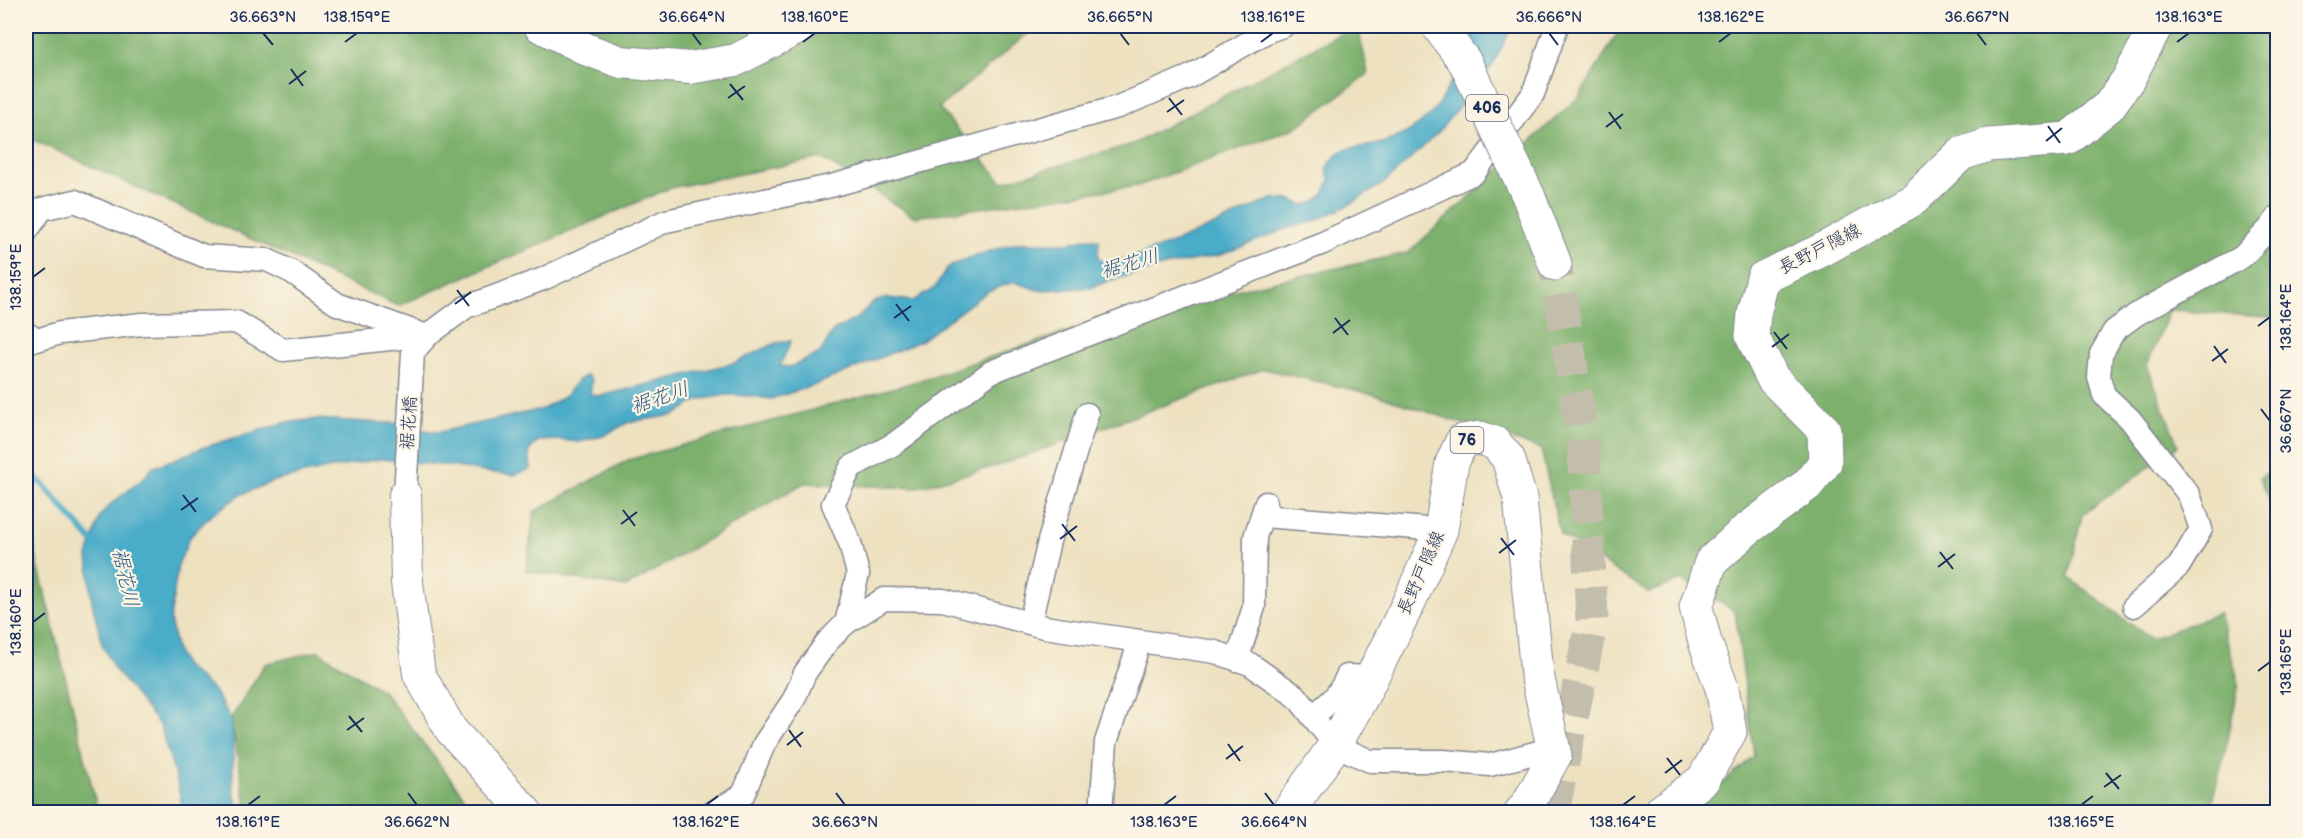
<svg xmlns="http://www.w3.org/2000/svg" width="2303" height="838" font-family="'Balsamiq Sans','Klee One',sans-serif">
  <rect width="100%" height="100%" fill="#fcf5e5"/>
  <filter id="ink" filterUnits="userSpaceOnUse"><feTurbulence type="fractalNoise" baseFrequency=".0167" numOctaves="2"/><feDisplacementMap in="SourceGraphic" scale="12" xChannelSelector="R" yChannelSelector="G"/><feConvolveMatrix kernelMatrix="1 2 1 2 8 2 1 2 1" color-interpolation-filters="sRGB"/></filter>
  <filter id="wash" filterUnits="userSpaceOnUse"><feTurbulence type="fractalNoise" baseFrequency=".008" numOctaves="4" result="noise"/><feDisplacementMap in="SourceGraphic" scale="24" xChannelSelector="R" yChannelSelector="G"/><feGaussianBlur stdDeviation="1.35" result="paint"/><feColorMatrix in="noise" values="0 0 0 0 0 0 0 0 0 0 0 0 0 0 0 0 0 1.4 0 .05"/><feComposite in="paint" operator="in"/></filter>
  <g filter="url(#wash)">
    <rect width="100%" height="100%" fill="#ede1c0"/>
    <g fill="#7bb06c" stroke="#4b7065" stroke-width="1.5">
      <polygon points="26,26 1033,26 1034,28 939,108 1002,182 1133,144 1355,26 1358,26 1368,74 1295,128 1138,186 915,217 821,158 670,188 398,306 29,138 26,140"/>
      <polygon points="1622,26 2277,26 2277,318 2170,310 2147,365 2178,446 2082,515 2068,577 2151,639 2219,613 2239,683 2227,744 2209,812 1690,812 1754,756 1735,611 1681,580 1649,593 1560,534 1541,449 1376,395 1264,369 1000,465 914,488 804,483 626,587 526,571 534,512 628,460 911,383 1118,315 1408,253 1579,97"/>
      <polygon points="2277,463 2277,516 2260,478"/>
      <polygon points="26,526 32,540 98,812 26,812"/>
      <polygon points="318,651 384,692 476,812 247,812 231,719 265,664"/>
    </g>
    <path fill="#49acc8" stroke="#326e93" stroke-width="1.5" d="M 1467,26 L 1507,26 L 1509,33 L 1494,63 L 1441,129 L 1417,153 L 1383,184 L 1345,207 L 1313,222 L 1291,227 L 1221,255 L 1165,266 L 1108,281 L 1091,288 L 1038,290 L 1014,282 L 988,291 L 920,341 L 815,385 L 771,399 L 752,396 L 727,395 L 698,400 L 675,415 L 629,422 L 603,436 L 579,442 L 560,440 L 538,441 L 529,451 L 531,469 L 514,475 L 483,472 L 452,466 L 380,459 L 327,469 L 274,481 L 240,495 L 209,517 L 190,537 L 178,565 L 170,619 L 177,653 L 185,666 L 214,691 L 231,719 L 233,739 L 233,788 L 239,812 L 181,812 L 181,800 L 176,778 L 160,726 L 114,668 L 102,644 L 92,602 L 88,556 L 100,516 L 112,503 L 144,478 L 152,468 L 202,448 L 234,438 L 284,423 L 316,419 L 405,424 L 409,428 L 439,432 L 543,409 L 565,396 L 577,381 L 587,375 L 592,381 L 590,394 L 600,396 L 734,363 L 776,343 L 791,341 L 780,366 L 790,367 L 820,353 L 833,331 L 857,318 L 873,302 L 887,298 L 913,301 L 935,288 L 947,268 L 968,258 L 1016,243 L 1069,243 L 1089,238 L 1099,240 L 1098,258 L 1107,264 C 1165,250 1218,223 1272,199 L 1292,200 L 1303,205 L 1313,203 L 1324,194 L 1330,180 L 1326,169 C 1343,142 1353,150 1378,144 C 1397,139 1416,129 1430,115 C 1438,107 1459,68 1462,58 C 1466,48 1466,36 1467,26 Z"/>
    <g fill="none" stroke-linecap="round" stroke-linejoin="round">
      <polyline stroke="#49acc8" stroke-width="6" points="26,471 40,481 91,540 98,545"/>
    </g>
  </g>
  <g filter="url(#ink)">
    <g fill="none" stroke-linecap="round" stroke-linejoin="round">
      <polyline stroke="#c3bdac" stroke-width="33" stroke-dasharray="33 16" stroke-linecap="butt" points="1553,812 1592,620 1583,439 1555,264"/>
      <g stroke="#84888f" stroke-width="25">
        <g id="street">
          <polyline points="26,232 42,209 75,201 204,256 267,260 292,272 337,304 427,336"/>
          <polyline points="26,333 37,340 60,333 142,324 236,322 283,350 420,336"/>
          <polyline points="405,495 413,352 427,336 466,307 543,279 666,221 831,186 1118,107 1189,77 1268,31 1283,26"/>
          <polyline points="1262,516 1441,530"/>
          <polyline points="2134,606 2179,566 2201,529 2189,495 2130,419 2104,395 2099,377 2101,354 2114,331 2137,314 2242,257 2268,230 2278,217"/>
          <polyline points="846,623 858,574 850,543 833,504 851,467 894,444 991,372 1323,243 1474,173 1533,94 1557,26"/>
          <polyline points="1030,623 1049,541 1087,414"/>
          <polyline points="1237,660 1254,607 1255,537 1266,503"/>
          <path d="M 1312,716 C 1329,704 1339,695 1347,676 L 1373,677"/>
          <polyline points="713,812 743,795 764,744 794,699 805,673 827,642 846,623 884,599 943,600 1044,627 1215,652 1250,664 1297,697 1335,745 1370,761 1443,761 1490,765 1553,748"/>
          <polyline points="1101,812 1106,742 1140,641"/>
        </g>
      </g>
      <g stroke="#84888f" stroke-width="34">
        <g id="secondary">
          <polyline points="540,26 588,50 621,62 690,68 736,60 802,26"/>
          <polyline points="405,495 407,583 419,674 451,730 526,812"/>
        </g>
      </g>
      <g stroke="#84888f" stroke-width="35">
        <g id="primary">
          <polyline points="1288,812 1335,745 1364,693 1410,600 1441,530 1452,463 1462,441 1480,438 1495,443 1508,458 1520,498 1537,674 1555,755 1529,802 1521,812"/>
          <polyline points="1660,812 1703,780 1730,732 1722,688 1705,642 1696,607 1711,562 1745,531 1807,485 1825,463 1824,430 1773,379 1752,336 1754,314 1763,278 1824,249 1914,199 1961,154 1988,145 2068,139 2109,106 2129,78 2156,26"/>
        </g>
      </g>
      <g stroke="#84888f" stroke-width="35">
        <polyline id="highway" points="1528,195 1555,264"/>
      </g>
      <use href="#street" stroke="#fff" stroke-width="22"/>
      <use href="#secondary" stroke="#fff" stroke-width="32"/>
      <use href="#primary" stroke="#fff" stroke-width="33"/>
      <use href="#highway" stroke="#fff" stroke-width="33"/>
      <g stroke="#84888f" stroke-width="35" stroke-linecap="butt">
        <polyline id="highway-bridge" points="1438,26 1465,62 1528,195"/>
      </g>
      <use href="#highway-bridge" stroke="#fff" stroke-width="33"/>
    </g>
  </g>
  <path fill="none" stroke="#1b2f5e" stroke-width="2" d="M 263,33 L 273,45M 692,33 L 701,45M 1120,33 L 1129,45M 1549,33 L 1558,45M 1977,33 L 1986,45M 345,42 L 357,33M 803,42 L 815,33M 1261,42 L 1273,33M 1719,42 L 1731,33M 2177,42 L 2189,33M 291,69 L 303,86M 289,84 L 306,71M 730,84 L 743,100M 728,98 L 745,86M 1169,98 L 1182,115M 1167,112 L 1184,100M 1609,112 L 1621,129M 2048,126 L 2060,143M 1606,127 L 1623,114M 2046,141 L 2062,128M 33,277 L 45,268M 457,290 L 469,306M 455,304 L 471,292M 896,304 L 909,321M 894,318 L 911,306M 1335,318 L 1348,335M 2258,326 L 2270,317M 1774,332 L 1787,349M 1333,333 L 1350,320M 2214,346 L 2226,363M 1772,347 L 1789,334M 2212,361 L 2228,349M 2261,409 L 2270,421M 183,495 L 196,512M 181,510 L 198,498M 623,510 L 635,526M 621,524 L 637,512M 1062,524 L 1075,541M 1501,538 L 1514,555M 1060,539 L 1077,526M 1940,552 L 1953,569M 1499,553 L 1516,540M 1938,567 L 1955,554M 33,622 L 45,613M 2258,671 L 2270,662M 349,716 L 362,732M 347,730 L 364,718M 789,730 L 801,747M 1228,744 L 1240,761M 787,745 L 803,732M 1667,758 L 1680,775M 1226,759 L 1243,746M 1665,773 L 1682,760M 2106,773 L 2119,789M 2104,787 L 2121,775M 408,793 L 417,805M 836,793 L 845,805M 1265,793 L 1274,805M 248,805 L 260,796M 706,805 L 718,796M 1164,805 L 1176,796M 1623,805 L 1635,796M 2081,805 L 2093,796"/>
  <g text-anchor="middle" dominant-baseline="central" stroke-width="4.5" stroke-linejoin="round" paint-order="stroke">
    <g fill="#fcf5e5" stroke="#5e6a86" stroke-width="1.5">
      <rect x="1466" y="95" width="42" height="26" rx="4.5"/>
      <rect x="1450.5" y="427" width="33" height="26" rx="4.5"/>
    </g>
    <g font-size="16" font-weight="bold" fill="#1b2f5e">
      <text x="1487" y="108">406</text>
      <text x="1467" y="440">76</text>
    </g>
    <g font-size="18" fill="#1b2f5e" stroke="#fcf5e5">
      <text transform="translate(1820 249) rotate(-27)">長野戸隠線</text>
      <text transform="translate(409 423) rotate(-87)">裾花橋</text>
      <text transform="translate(1421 573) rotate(-66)">長野戸隠線</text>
    </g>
    <g font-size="20" font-style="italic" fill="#2b5b83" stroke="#fcf5e5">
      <text transform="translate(1130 264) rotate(-16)">裾花川</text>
      <text transform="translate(660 398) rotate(-19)">裾花川</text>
      <text transform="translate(125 578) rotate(77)">裾花川</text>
    </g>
  </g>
  <rect width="2303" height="838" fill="none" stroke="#fcf5e5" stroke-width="66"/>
  <rect x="33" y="33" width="2237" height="772" fill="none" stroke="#1b2f5e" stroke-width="2"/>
  <g font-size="15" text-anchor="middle" fill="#1b2f5e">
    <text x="263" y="22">36.663°N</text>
    <text x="357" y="22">138.159°E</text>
    <text x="692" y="22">36.664°N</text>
    <text x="815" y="22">138.160°E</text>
    <text x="1120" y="22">36.665°N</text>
    <text x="1273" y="22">138.161°E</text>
    <text x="1549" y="22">36.666°N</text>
    <text x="1731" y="22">138.162°E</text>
    <text x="1977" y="22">36.667°N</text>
    <text x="2189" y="22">138.163°E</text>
    <text transform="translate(16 277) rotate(-90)" y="5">138.159°E</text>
    <text transform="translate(2286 317) rotate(-90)" y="5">138.164°E</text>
    <text transform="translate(2286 421) rotate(-90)" y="5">36.667°N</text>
    <text transform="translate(16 622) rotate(-90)" y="5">138.160°E</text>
    <text transform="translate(2286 662) rotate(-90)" y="5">138.165°E</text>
    <text x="248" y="827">138.161°E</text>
    <text x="417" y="827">36.662°N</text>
    <text x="706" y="827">138.162°E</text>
    <text x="845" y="827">36.663°N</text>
    <text x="1164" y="827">138.163°E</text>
    <text x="1274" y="827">36.664°N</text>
    <text x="1623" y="827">138.164°E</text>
    <text x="2081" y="827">138.165°E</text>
  </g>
</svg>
